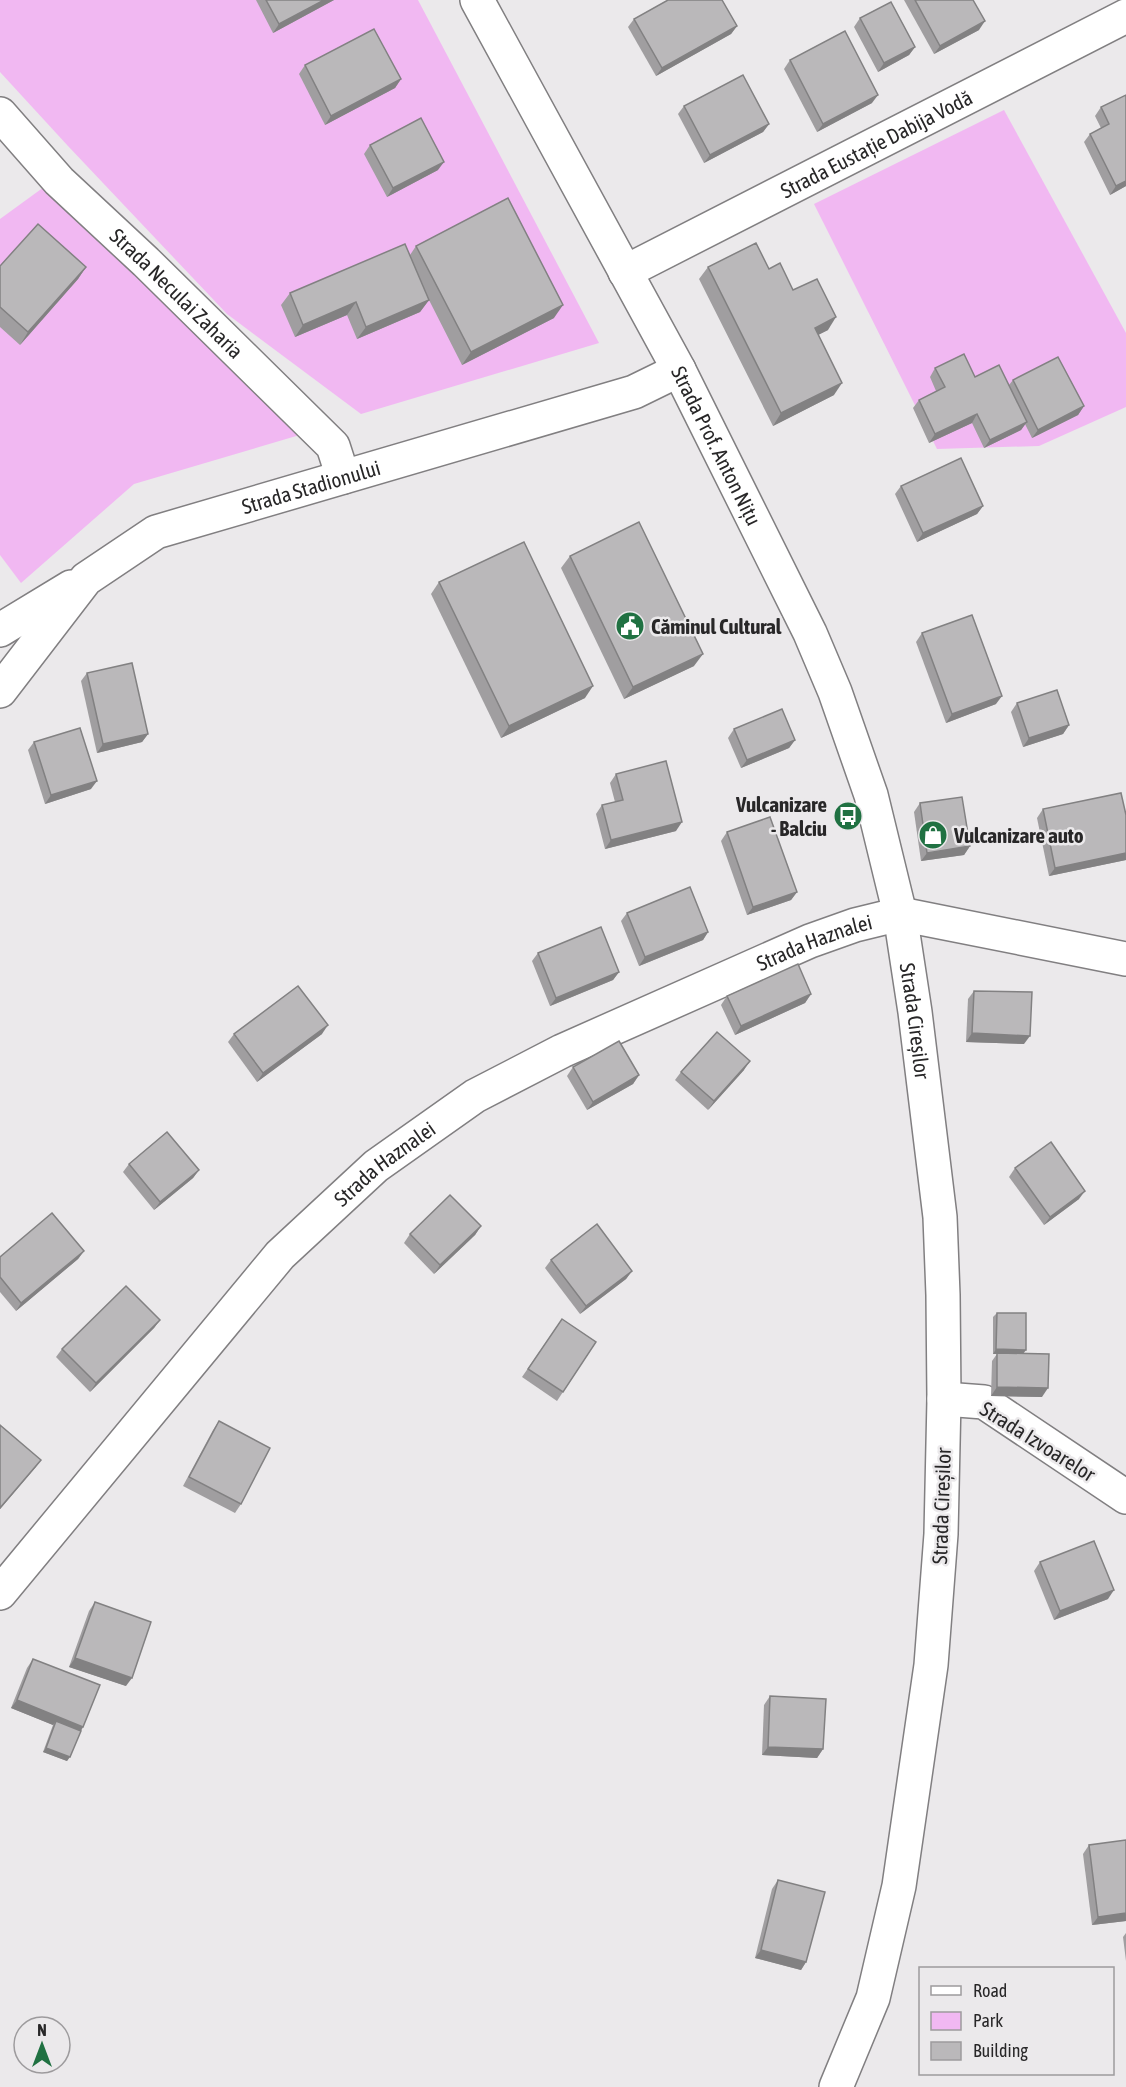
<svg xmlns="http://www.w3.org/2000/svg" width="1126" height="2087" font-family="'Asap Condensed',sans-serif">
  <rect width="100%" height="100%" fill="#ebe9eb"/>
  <g fill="#f1b8f2">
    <polygon points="0,0 418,0 599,343 361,414 227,314 68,146 0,72"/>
    <polygon points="1004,110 1126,333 1126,407 1039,446 937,449 814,204"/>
    <polygon points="44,187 303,434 134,484 21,583 0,555 0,219"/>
  </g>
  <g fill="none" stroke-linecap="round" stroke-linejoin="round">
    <g stroke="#817f81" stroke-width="36">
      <g id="minor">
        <path id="s1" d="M 477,0 L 679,370 L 810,633 L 835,692 L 871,795 L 900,914 L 915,1012 L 940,1217 L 943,1295 L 944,1399 L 941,1534 L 931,1665 L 899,1886 L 873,1998 L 836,2087"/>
        <path id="s2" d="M 0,114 L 59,181 L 146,262 L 333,446 L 343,477"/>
        <path id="s3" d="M 625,272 L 1126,16"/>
        <polyline points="0,630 71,587"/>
        <path id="s4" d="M 0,691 L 86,579 L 156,532 L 634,392 L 679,370"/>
        <polyline points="944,1399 984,1402 1126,1497"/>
        <path id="s5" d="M 0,1593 L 280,1255 L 376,1166 L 475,1096 L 562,1051 L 810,941 L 855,925 L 900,914 L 1126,959"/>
      </g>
    </g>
    <use href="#minor" stroke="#fff" stroke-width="33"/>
  </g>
  <g fill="#a09ea0">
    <polygon points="256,0 334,0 273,33"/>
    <polygon points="904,0 973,0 979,30 934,54"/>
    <polygon points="860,18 915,47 909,55 878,72 854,27"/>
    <polygon points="634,19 737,26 731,34 656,76 628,27"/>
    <polygon points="790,60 872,103 817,132 784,69"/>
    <polygon points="305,65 401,79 395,88 325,125 299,74"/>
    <polygon points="1126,95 1126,186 1110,195 1084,142 1090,134 1101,128 1095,116 1101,107"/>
    <polygon points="684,106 769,124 763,132 704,163 678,114"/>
    <polygon points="370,145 438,170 387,197 364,154"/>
    <polygon points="416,246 554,318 462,365 429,300 420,312 357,339 347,315 295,337 281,305 290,293 410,255"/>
    <polygon points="0,266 86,267 78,279 20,345 0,327"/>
    <polygon points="708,267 769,269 793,290 828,330 818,335 834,395 773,426 699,279"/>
    <polygon points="935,368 1009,385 1013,380 1084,406 1078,415 1032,438 1025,424 1021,430 984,448 972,423 929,443 913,408 919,400 936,391 930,377"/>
    <polygon points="901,486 983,506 977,514 917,542 895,494"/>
    <polygon points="570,556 694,666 624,699 561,568"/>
    <polygon points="439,582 585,698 501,738 431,594"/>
    <polygon points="922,633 996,704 946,723 916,642"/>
    <polygon points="87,673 148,734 142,742 97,753 81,681"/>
    <polygon points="1017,703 1069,725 1063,734 1023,747 1011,712"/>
    <polygon points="734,729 795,740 789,748 741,768 728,738"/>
    <polygon points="34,742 91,789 45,804 28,750"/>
    <polygon points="616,774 676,831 605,849 596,814 602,805 615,802 610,783"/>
    <polygon points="920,803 970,846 964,855 921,861 914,812"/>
    <polygon points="1043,809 1126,815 1126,860 1049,876 1037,818"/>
    <polygon points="727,832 797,892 791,900 747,915 721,841"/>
    <polygon points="627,913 708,932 703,940 639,966 621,921"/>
    <polygon points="538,953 619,972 613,980 550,1006 532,961"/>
    <polygon points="974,991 1024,1044 966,1042 968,999"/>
    <polygon points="811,994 805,1003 735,1035 721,1005 727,996"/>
    <polygon points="234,1034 322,1034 257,1082 228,1042"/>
    <polygon points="573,1067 639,1075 633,1084 587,1110 567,1076"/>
    <polygon points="744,1070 708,1110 675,1080 681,1072"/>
    <polygon points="129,1164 199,1170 193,1178 154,1210 123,1172"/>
    <polygon points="1015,1168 1079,1199 1044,1225 1009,1177"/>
    <polygon points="481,1226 475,1235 434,1274 404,1243 410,1234"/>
    <polygon points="84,1251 78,1259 16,1311 0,1292 0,1257"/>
    <polygon points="551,1260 632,1271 626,1279 580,1314 545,1268"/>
    <polygon points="997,1313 1023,1353 1042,1397 991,1396 992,1361 997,1354 993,1354 993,1317"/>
    <polygon points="562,1319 596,1342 557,1401 522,1377"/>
    <polygon points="160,1320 154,1328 90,1392 56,1357 62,1349"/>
    <polygon points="219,1421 241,1504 235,1513 183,1486 213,1430"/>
    <polygon points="1040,1562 1108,1599 1054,1620 1034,1571"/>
    <polygon points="95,1602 126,1686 69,1667 89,1611"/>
    <polygon points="33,1659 83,1727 81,1731 67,1761 43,1752 53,1725 11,1708 27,1668"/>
    <polygon points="770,1696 823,1749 817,1758 762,1755 764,1705"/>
    <polygon points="1089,1845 1126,1921 1092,1925 1083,1854"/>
    <polygon points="778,1880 806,1962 801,1970 755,1958 772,1889"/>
    <polygon points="1126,1933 1126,1961 1123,1937"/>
  </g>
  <g fill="#828182">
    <polygon points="324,0 334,0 273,33 279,24"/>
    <polygon points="985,21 979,30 934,54 940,46"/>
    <polygon points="737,26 731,34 656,76 662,68"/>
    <polygon points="915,47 909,55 878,72 884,63"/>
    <polygon points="401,79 395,88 325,125 331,116"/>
    <polygon points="878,95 872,103 817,132 823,124"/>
    <polygon points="769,124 763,132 704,163 710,155"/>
    <polygon points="444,162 438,170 387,197 393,188"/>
    <polygon points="1126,181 1126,186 1110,195 1116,186"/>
    <polygon points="86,267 78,279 20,345 28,332"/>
    <polygon points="429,300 420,312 357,339 366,327"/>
    <polygon points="356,302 347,315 295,337 303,325"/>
    <polygon points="563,305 554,318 462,365 471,352"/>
    <polygon points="836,317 828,330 806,341 815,328"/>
    <polygon points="842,383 834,395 773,426 781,413"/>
    <polygon points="1084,406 1078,415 1032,438 1038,430"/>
    <polygon points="977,414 972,423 929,443 935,434"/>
    <polygon points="1027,422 1021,430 984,448 990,440"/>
    <polygon points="983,506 977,514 917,542 923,533"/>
    <polygon points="703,654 694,666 624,699 633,687"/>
    <polygon points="593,686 585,698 501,738 509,726"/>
    <polygon points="1002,696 996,704 946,723 952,714"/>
    <polygon points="1069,725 1063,734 1023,747 1029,738"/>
    <polygon points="148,734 142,742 97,753 103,744"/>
    <polygon points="795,740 789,748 741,768 747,760"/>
    <polygon points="97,781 91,789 45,804 51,795"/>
    <polygon points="682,822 676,831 605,849 611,840"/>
    <polygon points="970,846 964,855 921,861 927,853"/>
    <polygon points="1126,853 1126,860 1049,876 1055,868"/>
    <polygon points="797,892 791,900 747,915 753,907"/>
    <polygon points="708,932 703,940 639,966 645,957"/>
    <polygon points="619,972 613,980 550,1006 556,998"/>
    <polygon points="811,994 805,1003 735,1035 741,1026"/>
    <polygon points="328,1025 322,1034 257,1082 263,1073"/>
    <polygon points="972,1033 1030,1036 1024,1044 966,1042"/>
    <polygon points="750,1061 744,1070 708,1110 714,1101"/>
    <polygon points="639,1075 633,1084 587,1110 593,1102"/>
    <polygon points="199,1170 193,1178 154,1210 160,1202"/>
    <polygon points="1085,1191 1079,1199 1044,1225 1050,1217"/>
    <polygon points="481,1226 475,1235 434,1274 440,1265"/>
    <polygon points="84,1251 78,1259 16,1311 21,1303"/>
    <polygon points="632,1271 626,1279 580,1314 586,1306"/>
    <polygon points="160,1320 154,1328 90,1392 96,1383"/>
    <polygon points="996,1349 1026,1350 1023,1354 993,1354"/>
    <polygon points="997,1387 1048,1388 1042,1397 991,1396"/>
    <polygon points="41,1460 35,1468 0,1509 0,1508"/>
    <polygon points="1114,1590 1108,1599 1054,1620 1060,1611"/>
    <polygon points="75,1658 132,1678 126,1686 69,1667"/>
    <polygon points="17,1700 83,1727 78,1735 56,1721 53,1725 11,1708"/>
    <polygon points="768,1747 823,1749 817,1758 762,1755"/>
    <polygon points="46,1748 70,1757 67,1761 43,1752"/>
    <polygon points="1126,1913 1126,1921 1092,1925 1098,1917"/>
    <polygon points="761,1950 806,1962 801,1970 755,1958"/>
  </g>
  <g fill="#bab8ba" stroke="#828182" stroke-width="1.5">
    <polygon points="266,0 324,0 279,24"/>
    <polygon points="668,0 722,0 737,26 662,68 634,19"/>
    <polygon points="915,0 973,0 985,21 940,46"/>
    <polygon points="891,2 915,47 884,63 860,18"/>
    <polygon points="374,29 401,79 331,116 305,65"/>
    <polygon points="845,31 878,95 823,124 790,60"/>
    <polygon points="743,75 769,124 710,155 684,106"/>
    <polygon points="1126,95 1126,181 1116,186 1090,134 1109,124 1101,107"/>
    <polygon points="421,118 444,162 393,188 370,145"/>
    <polygon points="508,198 563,305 471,352 416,246"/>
    <polygon points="38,224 86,267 28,332 0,307 0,266"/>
    <polygon points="756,243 769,269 780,263 793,290 817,279 836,317 815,328 842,383 781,413 708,267"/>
    <polygon points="405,244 429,300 366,327 356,302 303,325 290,293"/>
    <polygon points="964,354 975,377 999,365 1027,422 990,440 977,414 935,434 919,400 945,387 935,368"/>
    <polygon points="1058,357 1084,406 1038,430 1013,380"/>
    <polygon points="961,458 983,506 923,533 901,486"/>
    <polygon points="639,522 703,654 633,687 570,556"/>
    <polygon points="524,542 593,686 509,726 439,582"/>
    <polygon points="972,615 1002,696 952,714 922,633"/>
    <polygon points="132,663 148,734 103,744 87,673"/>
    <polygon points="1057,690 1069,725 1029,738 1017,703"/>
    <polygon points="782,709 795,740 747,760 734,729"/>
    <polygon points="80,728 97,781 51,795 34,742"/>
    <polygon points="666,761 682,822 611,840 602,805 623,800 616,774"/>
    <polygon points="1121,793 1126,815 1126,853 1055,868 1043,809"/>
    <polygon points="962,797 970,846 927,853 920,803"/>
    <polygon points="770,817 797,892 753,907 727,832"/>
    <polygon points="690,887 708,932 645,957 627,913"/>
    <polygon points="601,927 619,972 556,998 538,953"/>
    <polygon points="798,964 811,994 741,1026 727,996"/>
    <polygon points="298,986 328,1025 263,1073 234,1034"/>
    <polygon points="974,991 1032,992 1030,1036 972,1033"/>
    <polygon points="717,1032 750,1061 714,1101 681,1072"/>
    <polygon points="619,1041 639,1075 593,1102 573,1067"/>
    <polygon points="167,1132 199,1170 160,1202 129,1164"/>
    <polygon points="1051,1142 1085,1191 1050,1217 1015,1168"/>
    <polygon points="450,1195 481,1226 440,1265 410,1234"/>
    <polygon points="52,1213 84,1251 21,1303 0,1277 0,1257"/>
    <polygon points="597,1224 632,1271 586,1306 551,1260"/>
    <polygon points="126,1286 160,1320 96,1383 62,1349"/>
    <polygon points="997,1313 1026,1313 1026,1350 996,1349"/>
    <polygon points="562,1319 596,1342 563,1392 528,1369"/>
    <polygon points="997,1353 1049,1354 1048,1388 997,1387"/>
    <polygon points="219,1421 270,1448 241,1504 189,1477"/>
    <polygon points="0,1425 41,1460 0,1508"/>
    <polygon points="1094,1541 1114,1590 1060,1611 1040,1562"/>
    <polygon points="95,1602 151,1622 132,1678 75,1658"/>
    <polygon points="33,1659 100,1685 83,1727 17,1700"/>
    <polygon points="770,1696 826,1699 823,1749 768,1747"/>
    <polygon points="56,1721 81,1731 70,1757 46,1748"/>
    <polygon points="1126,1840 1126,1913 1098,1917 1089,1845"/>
    <polygon points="778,1880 825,1892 806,1962 761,1950"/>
  </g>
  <defs>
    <g id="civic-disc" transform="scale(1.5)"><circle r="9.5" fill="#207142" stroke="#ebe9eb"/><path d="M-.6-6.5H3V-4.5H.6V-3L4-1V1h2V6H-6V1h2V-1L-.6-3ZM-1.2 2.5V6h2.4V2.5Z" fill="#fff"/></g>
    <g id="bus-disc" transform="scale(1.5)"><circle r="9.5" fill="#207142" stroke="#ebe9eb"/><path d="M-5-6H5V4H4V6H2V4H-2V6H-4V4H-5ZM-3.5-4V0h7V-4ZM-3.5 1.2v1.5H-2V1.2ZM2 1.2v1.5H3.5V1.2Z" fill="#fff"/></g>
    <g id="shop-disc" transform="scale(1.5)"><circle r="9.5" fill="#207142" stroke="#ebe9eb"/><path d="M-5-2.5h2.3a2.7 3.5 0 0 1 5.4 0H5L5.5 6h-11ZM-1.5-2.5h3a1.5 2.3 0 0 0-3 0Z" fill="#fff"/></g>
  </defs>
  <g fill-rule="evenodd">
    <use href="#civic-disc" x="630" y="626"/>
    <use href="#bus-disc" x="848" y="816"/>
    <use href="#shop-disc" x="933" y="835"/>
  </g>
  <g text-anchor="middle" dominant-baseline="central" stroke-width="5" stroke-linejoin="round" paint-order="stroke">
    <g font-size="21" fill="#282728" stroke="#ebe9eb">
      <text stroke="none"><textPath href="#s3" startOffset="282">Strada Eustație Dabija Vodă</textPath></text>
      <text stroke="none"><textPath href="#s2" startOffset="252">Strada Neculai Zaharia</textPath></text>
      <text stroke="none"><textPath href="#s1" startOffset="506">Strada Prof. Anton Nițu</textPath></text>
      <text stroke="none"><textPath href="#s4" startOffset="387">Strada Stadionului</textPath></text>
      <text stroke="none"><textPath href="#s5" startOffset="1064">Strada Haznalei</textPath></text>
      <text stroke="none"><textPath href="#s1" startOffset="1119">Strada Cireșilor</textPath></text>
      <text stroke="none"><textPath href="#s5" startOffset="578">Strada Haznalei</textPath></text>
      <text transform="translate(1038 1441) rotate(32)">Strada Izvoarelor</text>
      <text transform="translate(941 1506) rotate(-88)">Strada Cireșilor</text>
    </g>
    <g font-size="21" font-weight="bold" fill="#282728" stroke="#ebe9eb" text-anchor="start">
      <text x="651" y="626">Căminul Cultural</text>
      <text x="827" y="804" text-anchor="end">Vulcanizare<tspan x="827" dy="24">- Balciu</tspan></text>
      <text x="954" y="835">Vulcanizare auto</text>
    </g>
  </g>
  <rect x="919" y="1967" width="195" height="108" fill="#ebe9eb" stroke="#9d9b9d" stroke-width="1.5"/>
  <rect x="931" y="1986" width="30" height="9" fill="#ffffff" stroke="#9d9b9d" stroke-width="1.5"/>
  <text x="973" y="1997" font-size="18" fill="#282728">Road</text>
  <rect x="931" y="2012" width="30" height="18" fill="#f1b8f2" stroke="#9d9b9d" stroke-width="1.5"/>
  <text x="973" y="2027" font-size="18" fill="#282728">Park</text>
  <rect x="931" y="2042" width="30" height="18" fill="#bab8ba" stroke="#9d9b9d" stroke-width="1.5"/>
  <text x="973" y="2057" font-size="18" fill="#282728">Building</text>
  <g transform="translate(42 2045)"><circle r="28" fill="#ebe9eb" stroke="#9d9b9d" stroke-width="1.5"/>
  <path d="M0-4.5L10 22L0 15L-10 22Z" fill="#207142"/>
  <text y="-9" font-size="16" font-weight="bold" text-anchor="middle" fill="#282728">N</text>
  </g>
</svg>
